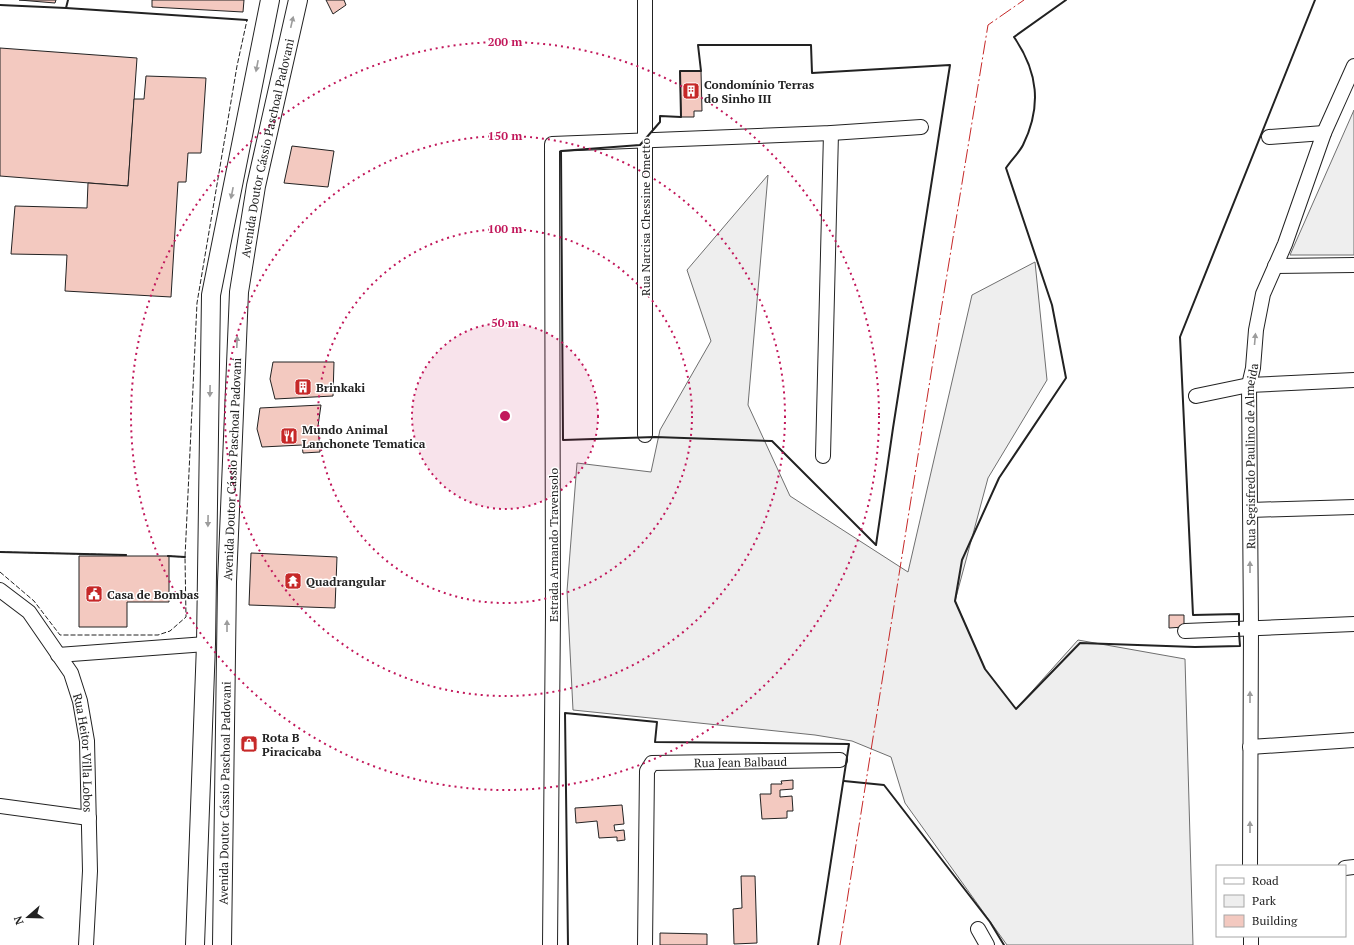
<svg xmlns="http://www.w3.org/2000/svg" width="1354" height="945" font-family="'PT Serif',serif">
  <rect width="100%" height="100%" fill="#fff"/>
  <g fill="#eee" stroke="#6f6f6f">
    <polygon points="1354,110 1354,255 1290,255"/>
    <polygon points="768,175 748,405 790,496 908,572 972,295 1035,262 1047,380 988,478 955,601 985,669 1016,709 1078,640 1185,659 1193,945 1007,945 905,803 891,757 852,741 815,735 573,710 567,591 577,463 651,472 660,430 711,341 687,270"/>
  </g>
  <g fill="#f3c9c0" stroke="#222">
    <polygon points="19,0 56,0 55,3"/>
    <polygon points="152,0 244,0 243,12 152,7"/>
    <polygon points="326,0 344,0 346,5 333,14"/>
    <polygon points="0,48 137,58 128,186 0,176"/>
    <polygon points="680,71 701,71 702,111 694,111 694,117 681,117"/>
    <polygon points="146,76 206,78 201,153 188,153 186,182 178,182 171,297 65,291 67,255 11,254 15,206 87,208 88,183 128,186 134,99 144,99"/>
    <polygon points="292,146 334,151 328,187 284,183"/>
    <polygon points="273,362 334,362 333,396 275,399 270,379"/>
    <polygon points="321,405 318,426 320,452 303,453 302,445 262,447 257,429 260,408"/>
    <polygon points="251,553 337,557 335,608 249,605"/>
    <polygon points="79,556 169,556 169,602 127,602 127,627 79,627"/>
    <polygon points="1169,615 1184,615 1184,627 1169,628"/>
    <polygon points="793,780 793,789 780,790 780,797 792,796 793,811 787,811 787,818 762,819 760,794 771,794 771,784 782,784 781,781"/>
    <polygon points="622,805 624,824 614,825 615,831 624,830 625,840 617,841 617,837 599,838 597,821 576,823 575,808"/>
    <polygon points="741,876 755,876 757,943 734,944 733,909 742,908"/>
    <polygon points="660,933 707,934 707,945 660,945"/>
  </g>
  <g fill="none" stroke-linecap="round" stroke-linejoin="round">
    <g stroke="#222" stroke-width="16">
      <g id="minor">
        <polyline points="1269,137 1324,133"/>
        <polyline points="1275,266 1354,265"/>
        <polyline points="1196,396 1249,385 1354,380"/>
        <polyline points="645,435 645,0"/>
        <polyline points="823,456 831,133"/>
        <polyline points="1250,510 1354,507"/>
        <path id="s1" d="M 0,590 L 29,612 L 71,673 L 80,701 L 87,741 L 90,871 L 86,945"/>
        <polyline points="1185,631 1354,624"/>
        <polyline points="58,655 206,644"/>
        <polyline points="1250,747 1354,740"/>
        <polyline points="0,806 89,818"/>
        <path id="s2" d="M 1250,866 L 1251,628 L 1249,385 L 1253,368 L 1256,330 L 1263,294 L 1285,244 L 1324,133 L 1354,66"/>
        <polyline points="1345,868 1354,867"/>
        <polyline points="978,929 987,945"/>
        <polyline points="1251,936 1251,945"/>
        <polyline points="550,945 553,613 552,144 831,133 921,127"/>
        <path id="s3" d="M 645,945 L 647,771 L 652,763 L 840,760"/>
      </g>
    </g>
    <g stroke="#222" stroke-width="20">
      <g id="major">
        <polyline points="195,945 206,644 211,295 270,0"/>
        <path id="s4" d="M 222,945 L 227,582 L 239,292 L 256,186 L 298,0"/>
      </g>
    </g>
    <use href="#minor" stroke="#fff" stroke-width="14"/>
    <use href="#major" stroke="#fff" stroke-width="18"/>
    <g stroke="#222" stroke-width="1" stroke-dasharray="5 2" stroke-linecap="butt">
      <polyline points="0,552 127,555"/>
      <polyline points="167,556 185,557"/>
      <polyline points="0,572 34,601 60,635 158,635 170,631 186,617 185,557 197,303 237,66 247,20"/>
    </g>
    <g stroke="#222" stroke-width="2">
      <path d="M 1066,0 L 1014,37 C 1038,72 1042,106 1023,145 C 1019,153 1011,160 1006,168 L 1052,305 L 1066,378 L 999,478 L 962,560 L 955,601 L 985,669 L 1016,709 L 1080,643 L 1195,647 L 1240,646 L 1239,633"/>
      <polyline points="0,5 66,8 68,0"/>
      <polyline points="66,8 247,20"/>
      <polygon points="698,45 811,45 812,73 950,65 893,428 876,545 772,441 655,437 563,440 561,151 640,145 660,122 660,116 681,117 680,71 701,71"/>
      <polyline points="0,552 126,555"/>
      <polyline points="168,556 185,557"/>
      <polyline points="1239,625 1239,614 1193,615 1180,337 1315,0"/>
      <polyline points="844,781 884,785 990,922 1004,945"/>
      <polyline points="568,945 565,713 657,722 655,742 849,744 818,945"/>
    </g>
    <polyline stroke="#c62828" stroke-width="1" stroke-dasharray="14 3 2 3" stroke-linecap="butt" points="840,945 941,311 988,25 1024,0"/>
  </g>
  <defs><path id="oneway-solid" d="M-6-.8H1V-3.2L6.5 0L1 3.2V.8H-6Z"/></defs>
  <g fill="#9c9c9c">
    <use href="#oneway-solid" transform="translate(292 22) rotate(-77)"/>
    <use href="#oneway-solid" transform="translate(257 66) rotate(101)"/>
    <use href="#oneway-solid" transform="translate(232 193) rotate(101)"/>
    <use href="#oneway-solid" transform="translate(1255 339) rotate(-85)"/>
    <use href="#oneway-solid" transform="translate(237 342) rotate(-88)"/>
    <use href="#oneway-solid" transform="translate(210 391) rotate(91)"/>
    <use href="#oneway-solid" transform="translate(208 521) rotate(91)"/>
    <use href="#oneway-solid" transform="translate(1250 567) rotate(-90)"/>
    <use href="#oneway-solid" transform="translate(227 626) rotate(-90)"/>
    <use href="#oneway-solid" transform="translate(1250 697) rotate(-90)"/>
    <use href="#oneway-solid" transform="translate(1250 827) rotate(-90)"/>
  </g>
  <circle cx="505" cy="416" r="93" fill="#c2185b" fill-opacity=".12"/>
  <g fill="none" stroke="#c2185b" stroke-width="2" stroke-dasharray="2 4">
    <circle cx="505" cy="416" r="93"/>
    <circle cx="505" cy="416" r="187"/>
    <circle cx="505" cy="416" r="280"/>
    <circle cx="505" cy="416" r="374"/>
  </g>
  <defs>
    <g id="building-square" transform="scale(0.9)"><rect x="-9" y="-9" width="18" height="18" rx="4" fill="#c62828" stroke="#fff"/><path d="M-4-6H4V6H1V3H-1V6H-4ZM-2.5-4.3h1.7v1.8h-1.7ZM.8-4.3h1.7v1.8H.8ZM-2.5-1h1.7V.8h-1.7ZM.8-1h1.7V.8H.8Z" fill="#fff"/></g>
    <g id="restaurant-square" transform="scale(0.9)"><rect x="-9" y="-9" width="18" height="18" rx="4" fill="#c62828" stroke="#fff"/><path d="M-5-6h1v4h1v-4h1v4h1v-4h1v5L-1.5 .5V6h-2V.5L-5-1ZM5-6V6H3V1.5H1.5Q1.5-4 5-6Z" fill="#fff"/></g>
    <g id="temple-square" transform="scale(0.9)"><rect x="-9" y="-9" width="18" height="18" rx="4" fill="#c62828" stroke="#fff"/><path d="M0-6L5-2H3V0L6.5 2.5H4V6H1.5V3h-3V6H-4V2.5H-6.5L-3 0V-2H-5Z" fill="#fff"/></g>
    <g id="civic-square" transform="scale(0.9)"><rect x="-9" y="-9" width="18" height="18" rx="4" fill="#c62828" stroke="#fff"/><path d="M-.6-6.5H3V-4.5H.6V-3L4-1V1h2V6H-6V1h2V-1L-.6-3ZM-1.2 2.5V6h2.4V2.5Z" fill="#fff"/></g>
    <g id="shop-square" transform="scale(0.9)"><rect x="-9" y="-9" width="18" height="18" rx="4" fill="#c62828" stroke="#fff"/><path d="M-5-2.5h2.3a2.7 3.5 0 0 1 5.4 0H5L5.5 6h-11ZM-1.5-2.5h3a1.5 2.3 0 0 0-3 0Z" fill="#fff"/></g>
  </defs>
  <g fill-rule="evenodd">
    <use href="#building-square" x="691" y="91"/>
    <use href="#building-square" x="303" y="387"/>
    <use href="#restaurant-square" x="289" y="436"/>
    <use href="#temple-square" x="293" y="581"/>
    <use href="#civic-square" x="94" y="594"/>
    <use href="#shop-square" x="249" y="744"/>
  </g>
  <g text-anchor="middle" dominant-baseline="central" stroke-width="3" stroke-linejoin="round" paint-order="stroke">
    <g font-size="12" font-weight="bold" fill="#222" stroke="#fff" text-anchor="start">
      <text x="704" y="84">Condomínio Terras<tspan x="704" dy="14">do Sinho III</tspan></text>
      <text x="316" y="387">Brinkaki</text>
      <text x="302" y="429">Mundo Animal<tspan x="302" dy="14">Lanchonete Tematica</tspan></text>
      <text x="306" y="581">Quadrangular</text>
      <text x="107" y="594">Casa de Bombas</text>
      <text x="262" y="737">Rota B<tspan x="262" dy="14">Piracicaba</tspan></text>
    </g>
    <g font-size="12" fill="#222" stroke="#fff">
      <text stroke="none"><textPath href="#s4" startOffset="800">Avenida Doutor Cássio Paschoal Padovani</textPath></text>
      <text transform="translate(645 217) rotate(-90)">Rua Narcisa Chessine Ometto</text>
      <text stroke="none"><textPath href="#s2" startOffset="410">Rua Segisfredo Paulino de Almeida</textPath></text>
      <text stroke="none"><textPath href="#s4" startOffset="476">Avenida Doutor Cássio Paschoal Padovani</textPath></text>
      <text transform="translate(553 545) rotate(-90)">Estrada Armando Travensolo</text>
      <text stroke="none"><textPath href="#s1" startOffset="192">Rua Heitor Villa Lobos</textPath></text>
      <text stroke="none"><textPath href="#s3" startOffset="272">Rua Jean Balbaud</textPath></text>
      <text stroke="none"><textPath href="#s4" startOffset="152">Avenida Doutor Cássio Paschoal Padovani</textPath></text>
    </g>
  </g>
  <circle cx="505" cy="416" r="6" fill="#c2185b" stroke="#fff" stroke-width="2"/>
  <g font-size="12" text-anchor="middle" font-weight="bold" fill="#c2185b" stroke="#fff" stroke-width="3" stroke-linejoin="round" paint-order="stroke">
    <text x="505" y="46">200 m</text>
    <text x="505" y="140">150 m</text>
    <text x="505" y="233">100 m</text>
    <text x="505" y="327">50 m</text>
  </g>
  <rect x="1216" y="865" width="130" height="72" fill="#ffffff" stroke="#a7a7a7"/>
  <rect x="1224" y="878" width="20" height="6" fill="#ffffff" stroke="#a7a7a7"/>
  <text x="1252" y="885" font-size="12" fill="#222222">Road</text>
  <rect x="1224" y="895" width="20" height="12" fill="#eeeeee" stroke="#a7a7a7"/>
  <text x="1252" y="905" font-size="12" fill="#222222">Park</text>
  <rect x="1224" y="915" width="20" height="12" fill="#f3c9c0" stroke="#a7a7a7"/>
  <text x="1252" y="925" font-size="12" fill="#222222">Building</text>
  <g transform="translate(28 917) rotate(250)" stroke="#ffffff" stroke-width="3" paint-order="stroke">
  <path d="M0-3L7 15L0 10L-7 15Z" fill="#222222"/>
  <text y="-6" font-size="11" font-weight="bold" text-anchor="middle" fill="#222222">N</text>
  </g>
</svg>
